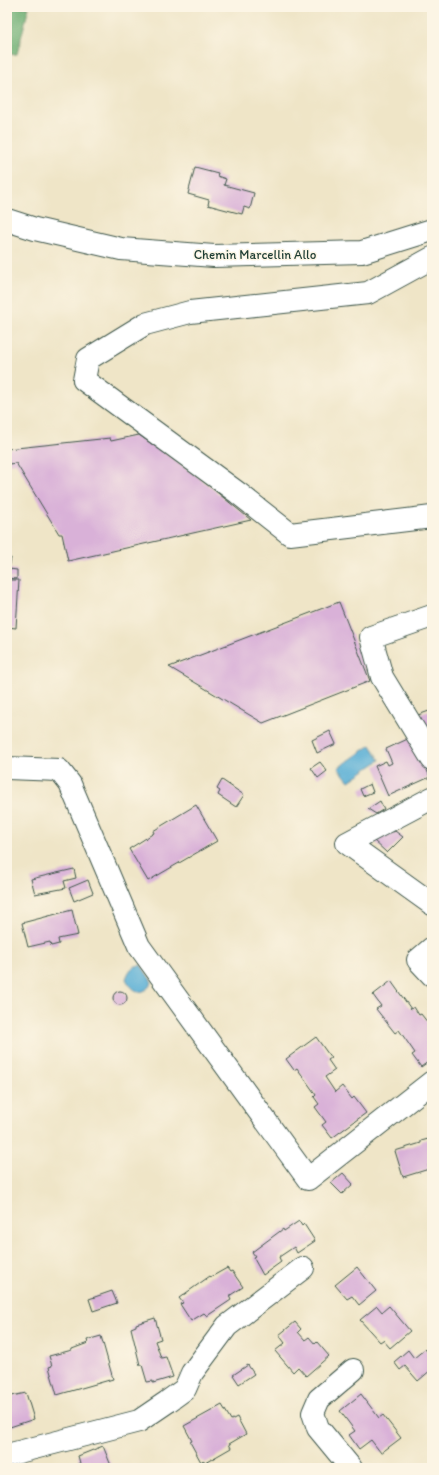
<svg xmlns="http://www.w3.org/2000/svg" width="439" height="1475" font-family="Itim,sans-serif">
  <rect width="100%" height="100%" fill="#fcf5e5"/>
  <filter id="ink" filterUnits="userSpaceOnUse"><feTurbulence type="fractalNoise" baseFrequency=".025" numOctaves="2"/><feDisplacementMap in="SourceGraphic" scale="8" xChannelSelector="R" yChannelSelector="G"/><feConvolveMatrix kernelMatrix="1 2 1 2 8 2 1 2 1" color-interpolation-filters="sRGB"/></filter>
  <filter id="wash" filterUnits="userSpaceOnUse"><feTurbulence type="fractalNoise" baseFrequency=".012" numOctaves="4" result="noise"/><feDisplacementMap in="SourceGraphic" scale="16" xChannelSelector="R" yChannelSelector="G"/><feGaussianBlur stdDeviation="0.9" result="paint"/><feColorMatrix in="noise" values="0 0 0 0 0 0 0 0 0 0 0 0 0 0 0 0 0 1.4 0 .05"/><feComposite in="paint" operator="in"/></filter>
  <g filter="url(#wash)">
    <rect width="100%" height="100%" fill="#efe5c7"/>
    <polygon fill="#6cae72" stroke="#467653" points="7,7 29,7 17,54 7,55"/>
    <g fill="#59afd6" stroke="#3c7685">
      <polygon points="371,745 380,760 349,781 338,768"/>
      <path d="M 141,965 L 152,982 C 143,998 133,992 126,979 C 129,970 132,966 141,965 Z"/>
    </g>
    <g id="blocks">
      <g fill="#d9b1d8">
        <polygon points="195,167 218,173 217,176 226,179 224,185 254,193 250,209 244,207 242,214 208,205 209,200 188,194"/>
        <polygon points="139,435 197,476 251,520 68,561 62,534 59,534 16,463 9,464 7,449 110,438 111,441"/>
        <polygon points="7,547 9,547 8,558 11,558 9,569 17,570 17,579 7,578"/>
        <polygon points="7,580 19,580 16,628 7,627"/>
        <polygon points="339,602 370,681 263,723 169,667"/>
        <polygon points="432,710 432,737 427,739 415,716"/>
        <polygon points="330,731 336,744 317,753 312,740"/>
        <polygon points="412,737 430,777 388,796 375,766 386,761 388,765 392,763 386,749"/>
        <polygon points="320,762 327,771 318,778 311,768"/>
        <polygon points="222,780 244,795 236,807 218,795 220,791 217,789"/>
        <polygon points="370,784 373,792 363,796 360,789"/>
        <polygon points="380,801 384,809 376,814 368,809"/>
        <polygon points="196,805 217,841 148,881 129,849 154,833 153,831"/>
        <polygon points="385,826 393,832 395,831 403,837 387,853 372,839"/>
        <polygon points="74,869 76,878 64,881 66,888 35,894 31,879"/>
        <polygon points="88,880 93,893 74,901 69,888"/>
        <polygon points="72,910 78,935 58,939 59,944 51,946 50,942 28,947 22,923"/>
        <polygon points="391,981 411,1009 414,1007 419,1015 421,1014 432,1028 432,1059 421,1067 412,1055 415,1053 399,1030 395,1033 376,1009 381,1006 373,995"/>
        <circle cx="120" cy="998" r="7"/>
        <polygon points="316,1037 331,1058 328,1060 335,1070 325,1077 335,1092 342,1086 352,1099 354,1097 366,1113 332,1138 322,1125 326,1122 315,1107 319,1104 314,1097 316,1095 297,1068 294,1070 286,1059"/>
        <polygon points="432,1138 432,1164 428,1165 429,1169 403,1177 395,1151 421,1143 421,1141"/>
        <polygon points="343,1173 353,1184 342,1194 331,1183"/>
        <polygon points="299,1221 302,1226 304,1224 315,1241 297,1253 294,1247 279,1257 281,1262 263,1275 253,1257 255,1256 252,1252 283,1229 284,1231"/>
        <polygon points="357,1267 376,1291 359,1305 352,1296 347,1299 335,1285"/>
        <polygon points="227,1268 230,1272 232,1271 243,1287 229,1296 231,1300 207,1316 204,1313 191,1321 180,1304 183,1303 179,1298 210,1276 211,1277"/>
        <polygon points="112,1291 117,1303 93,1311 89,1299"/>
        <polygon points="377,1306 382,1312 389,1306 410,1331 390,1348 383,1340 380,1342 360,1320"/>
        <polygon points="155,1318 161,1339 155,1341 158,1349 161,1358 166,1357 173,1377 153,1383 153,1381 147,1382 142,1365 140,1365 131,1328 136,1326 136,1324"/>
        <polygon points="295,1322 301,1329 298,1332 305,1340 309,1337 315,1344 317,1342 329,1356 306,1376 298,1367 293,1372 275,1351 285,1343 279,1335"/>
        <polygon points="101,1336 113,1379 57,1395 49,1367 52,1366 49,1356 72,1350 72,1349 88,1343 87,1340"/>
        <polygon points="425,1349 432,1357 432,1369 418,1381 405,1366 400,1370 394,1362 408,1350 414,1358"/>
        <polygon points="248,1365 254,1374 239,1384 233,1375"/>
        <polygon points="26,1393 34,1419 7,1428 7,1397"/>
        <polygon points="361,1394 379,1418 383,1415 401,1438 381,1453 371,1440 359,1449 349,1435 355,1431 340,1411"/>
        <polygon points="222,1405 231,1420 237,1417 246,1434 229,1444 231,1448 205,1463 203,1460 201,1462 190,1442 192,1441 184,1426"/>
        <polygon points="103,1446 112,1468 69,1468 80,1463 78,1456"/>
      </g>
    </g>
  </g>
  <g filter="url(#ink)">
    <use href="#blocks" fill-opacity="0" stroke="#3e564a" stroke-width="1"/>
    <g fill="none" stroke-linecap="round" stroke-linejoin="round">
      <g stroke="#3e564a" stroke-width="24">
        <g id="minor">
          <polyline points="7,220 35,229 121,249 214,256 362,252 432,230"/>
          <polyline points="432,258 368,293 190,312 145,324 88,359 84,380 238,493 290,534 432,517"/>
          <polyline points="432,616 371,637 382,677 432,759"/>
          <polyline points="7,768 59,770 70,784 139,946 308,1179 432,1082"/>
          <polyline points="432,798 347,843 432,904"/>
          <polyline points="432,948 418,960 432,975"/>
          <polyline points="7,1455 139,1421 167,1402 185,1389 192,1373 227,1326 303,1268"/>
          <polyline points="351,1468 318,1428 313,1413 319,1399 353,1370"/>
        </g>
      </g>
      <use href="#minor" stroke="#fff" stroke-width="22"/>
    </g>
  </g>
  <g text-anchor="middle" dominant-baseline="central" stroke-width="3" stroke-linejoin="round" paint-order="stroke">
    <g font-size="13" fill="#1f3d34" stroke="#fcf5e5">
      <text x="255" y="254">Chemin Marcellin Allo</text>
    </g>
  </g>
  <rect width="439" height="1475" fill="none" stroke="#fcf5e5" stroke-width="24"/>
</svg>
